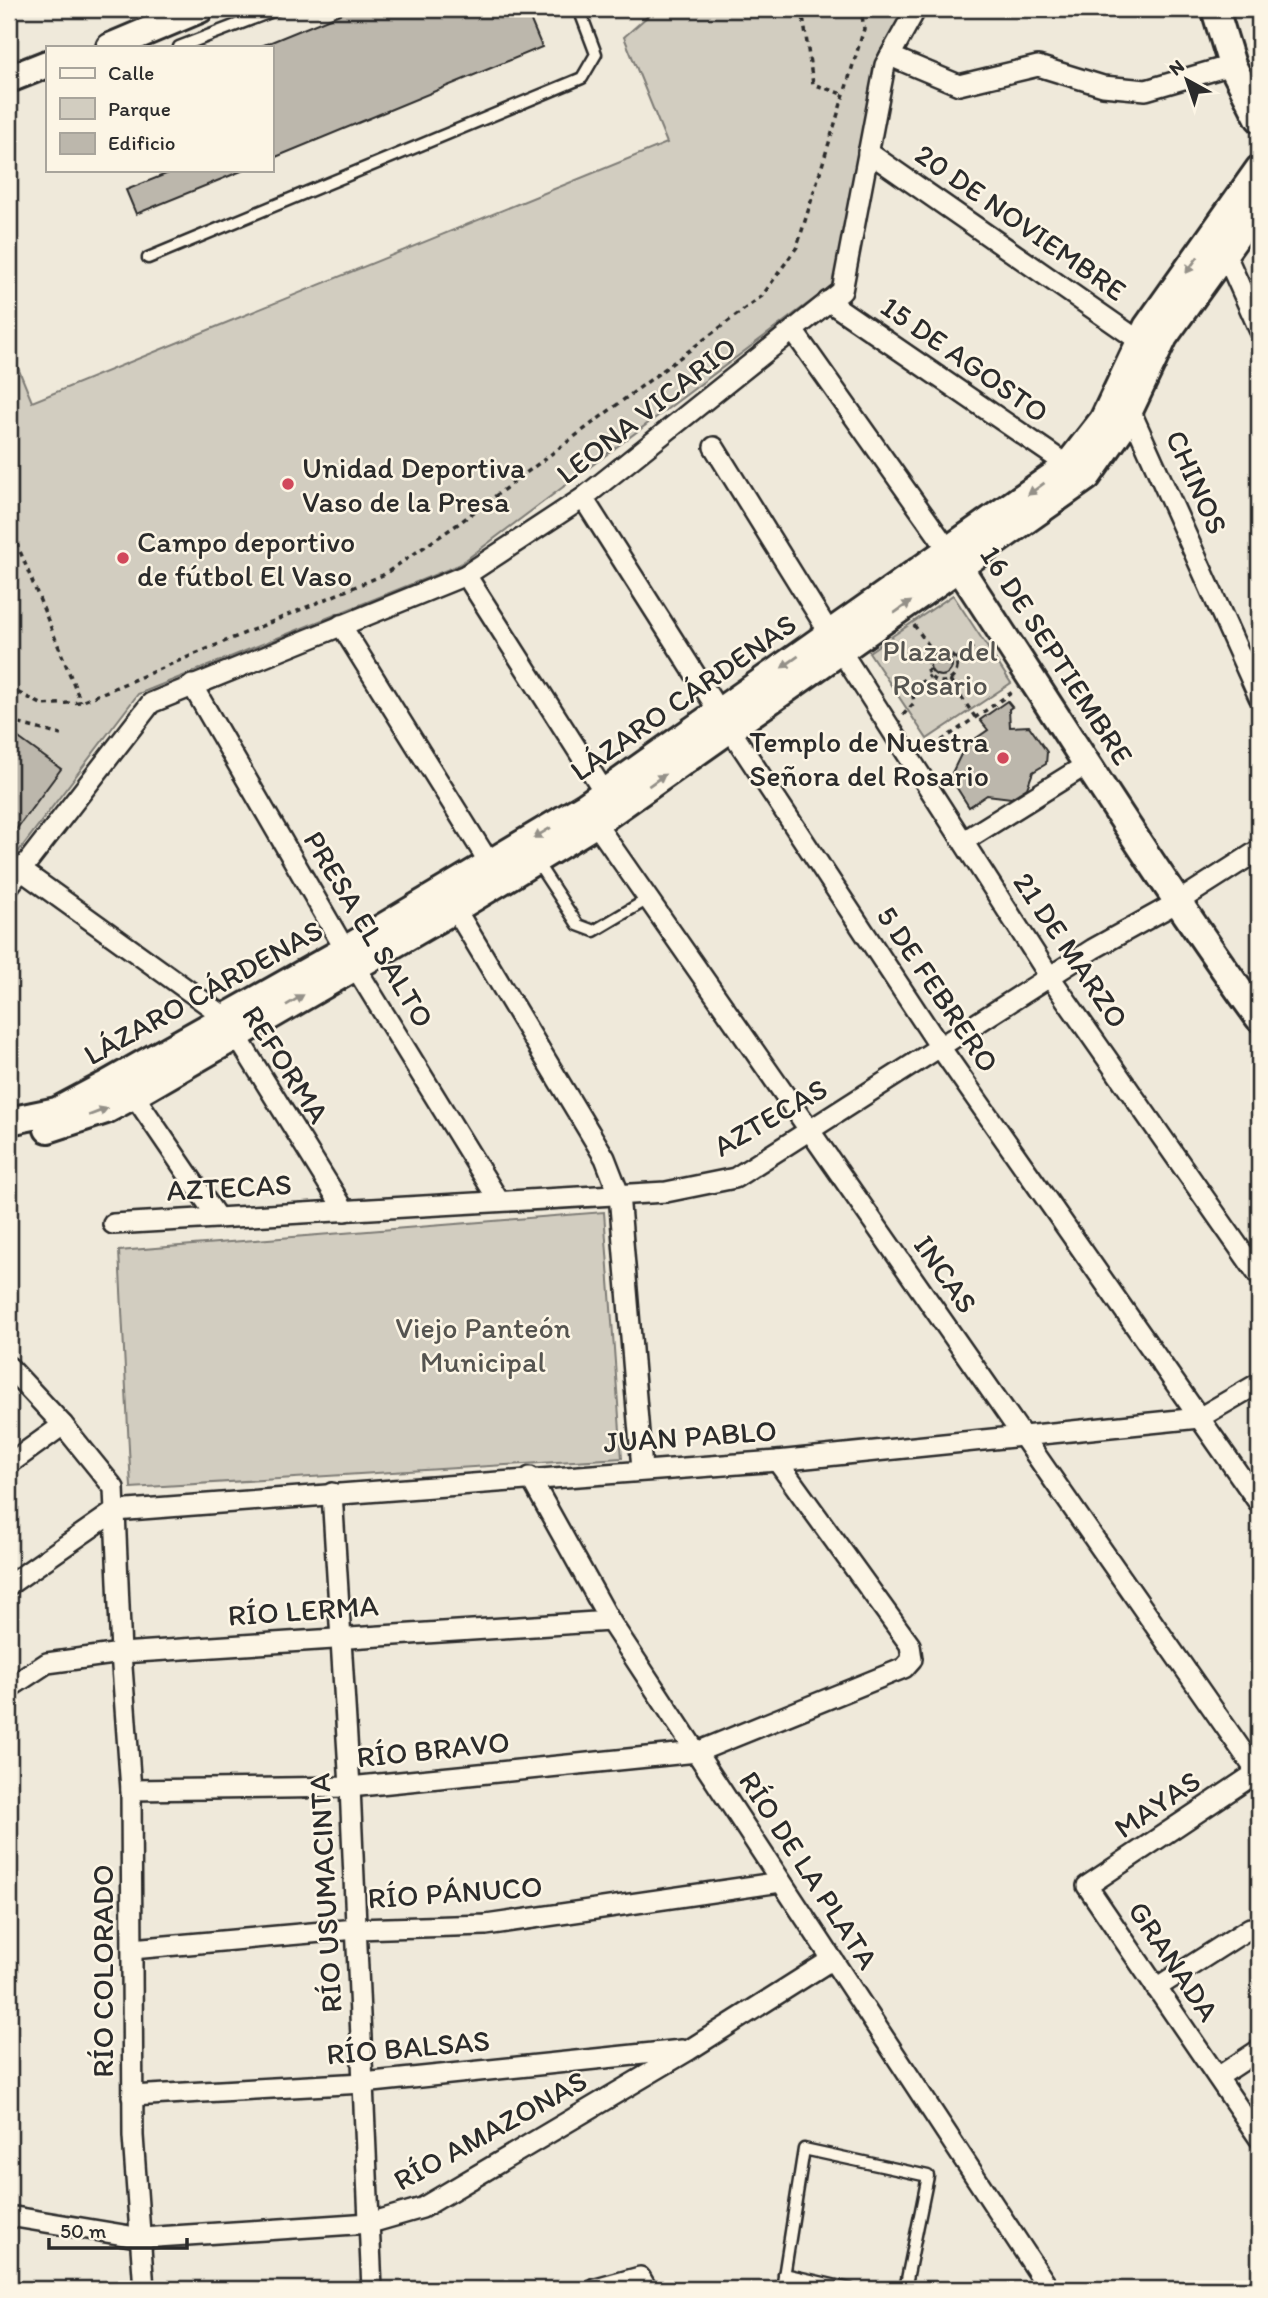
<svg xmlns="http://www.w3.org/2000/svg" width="1268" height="2298" font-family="Itim,sans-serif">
  <rect width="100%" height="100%" fill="#efe9da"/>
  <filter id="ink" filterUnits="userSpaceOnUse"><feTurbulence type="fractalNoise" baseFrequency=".0143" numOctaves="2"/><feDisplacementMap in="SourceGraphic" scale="14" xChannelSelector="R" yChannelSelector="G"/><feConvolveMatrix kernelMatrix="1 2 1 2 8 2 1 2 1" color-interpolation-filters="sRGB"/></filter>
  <g filter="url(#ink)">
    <g fill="#d2cdc0" stroke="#7e7c76" stroke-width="2">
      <polygon points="656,9 909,9 834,284 459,565 138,694 9,864 9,346 32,402 667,143 624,37"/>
      <polygon points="953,595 1011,683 927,739 869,652"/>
      <polygon points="604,1212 622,1458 131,1488 119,1251"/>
    </g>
    <g fill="#bcb7ac" stroke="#2b2b2b" stroke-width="2">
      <polygon points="352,9 526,9 542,47 271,159 271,47 259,47"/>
      <polygon points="176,170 244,170 136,214 126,190"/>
      <circle cx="941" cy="665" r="11"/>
      <polygon points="1007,701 1012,707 1009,709 1010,727 1029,726 1047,752 1046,764 1033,772 1027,788 1011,798 987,795 969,807 950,777 965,746 988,730 980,720"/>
      <polygon points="9,731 61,769 12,835 9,832"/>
    </g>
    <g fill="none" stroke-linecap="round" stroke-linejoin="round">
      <g stroke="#2b2b2b" stroke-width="15">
        <g id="lane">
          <polyline points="179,47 278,9"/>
          <polyline points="148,258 582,78 596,54 579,9"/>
          <polyline points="536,861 578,925 594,931 648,899"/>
          <polyline points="784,2274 850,2289"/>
          <polyline points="782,2289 804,2149 928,2176 905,2289"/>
        </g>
      </g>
      <g stroke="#2b2b2b" stroke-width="24">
        <g id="street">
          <polyline points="890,56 959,85 1038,66 1103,86 1146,90 1232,65"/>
          <polyline points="868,152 1151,349"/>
          <polyline points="1221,244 1259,329"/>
          <polyline points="828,301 1076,471"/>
          <polyline points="794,332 949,551"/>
          <polyline points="1126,401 1259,697"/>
          <polyline points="714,447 830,634 1050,977 1259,1276"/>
          <polyline points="583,498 730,729 940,1047 1259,1503"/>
          <polyline points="466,575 610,801"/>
          <polyline points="341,625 490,864"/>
          <polyline points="192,685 354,965 499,1201"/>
          <polyline points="589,814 1259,1775"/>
          <polyline points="964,841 1089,763"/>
          <polyline points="21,870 225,1017 345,1211"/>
          <polyline points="9,886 151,703 466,575 583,498 842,291 885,65 916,9"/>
          <polyline points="448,897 605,1158 619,1194 642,1469"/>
          <polyline points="127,1085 217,1217"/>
          <polyline points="113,1224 666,1192 735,1178 1093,949 1176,903 1259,850"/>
          <polyline points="9,1367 63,1425 114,1488 121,1653 131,1790 133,2136 144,2289"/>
          <polyline points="9,1464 63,1425"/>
          <polyline points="530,1477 610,1621 1049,2289"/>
          <polyline points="332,1493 350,1787 372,2289"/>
          <polyline points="9,1585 115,1511 777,1461 1199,1418 1259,1383"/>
          <polyline points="9,1688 47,1663 121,1653 610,1621"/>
          <polyline points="1259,1771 1087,1886 1259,2138"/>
          <polyline points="131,1790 350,1787 697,1752 904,1668 912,1659 910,1645 777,1461"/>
          <polyline points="132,1949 356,1929 486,1925 781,1882"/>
          <polyline points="1156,1988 1250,1928"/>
          <polyline points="1218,2077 1259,2050"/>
          <polyline points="132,2096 363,2083 682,2050"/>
          <polyline points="9,2216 142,2238 370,2223 422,2208 689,2050 831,1960"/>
          <polyline points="596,2289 640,2277 647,2289"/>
        </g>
      </g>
      <g stroke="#2b2b2b" stroke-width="32">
        <g id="secondary">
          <polyline points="1215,9 1232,65 1259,118"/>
          <polyline points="110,47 200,9"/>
          <polyline points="9,79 47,64"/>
          <path d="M 949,552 C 1052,708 1150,867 1259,1018"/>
          <polyline points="9,1121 57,1111 104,1086 345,950 584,807 1067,466 1103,420 1147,327 1259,169"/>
          <polyline points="48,1129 106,1110 134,1095 455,909 595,824 1087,477 1120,430 1164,337 1259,205"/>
        </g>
      </g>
      <g stroke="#2b2b2b" stroke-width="3.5" stroke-dasharray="5 5" stroke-linecap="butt">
        <polyline points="802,9 813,84 842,94"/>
        <polyline points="9,524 81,702"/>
        <polyline points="914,625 935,654"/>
        <circle cx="942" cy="667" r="15"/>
        <polyline points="955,659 973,647"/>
        <polyline points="950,680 975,717"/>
        <polyline points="9,688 43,705 81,702 383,575 458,524 762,296 797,247 864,29 861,9"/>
        <polyline points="903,715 914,703 912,689 930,676"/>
        <polyline points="9,721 61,735"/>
        <polyline points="925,752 1014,691"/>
      </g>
      <use href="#lane" stroke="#fcf5e5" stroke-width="10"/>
      <use href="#street" stroke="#fcf5e5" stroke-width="19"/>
      <use href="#secondary" stroke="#fcf5e5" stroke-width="26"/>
    </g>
    <defs><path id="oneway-solid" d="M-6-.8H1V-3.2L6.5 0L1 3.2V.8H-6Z" transform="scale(1.75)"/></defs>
    <g fill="#949088">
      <use href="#oneway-solid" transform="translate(1192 265) rotate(126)"/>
      <use href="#oneway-solid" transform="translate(1036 489) rotate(144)"/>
      <use href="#oneway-solid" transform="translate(903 607) rotate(-35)"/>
      <use href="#oneway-solid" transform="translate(790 662) rotate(145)"/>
      <use href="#oneway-solid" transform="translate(657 780) rotate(-35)"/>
      <use href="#oneway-solid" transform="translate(542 833) rotate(149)"/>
      <use href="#oneway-solid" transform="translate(295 1000) rotate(-31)"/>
      <use href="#oneway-solid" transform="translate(98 1112) rotate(-21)"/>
    </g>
  </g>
  <g fill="#d1495b" stroke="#fcf5e5" stroke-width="2.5">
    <circle cx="288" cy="484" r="7"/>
    <circle cx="123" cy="558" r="7"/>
    <circle cx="1003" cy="758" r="7"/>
  </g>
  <g text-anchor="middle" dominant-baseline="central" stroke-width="5" stroke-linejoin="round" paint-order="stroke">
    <g font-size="30" fill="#2b2b2b" stroke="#fcf5e5">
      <text transform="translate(1021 222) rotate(35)">20 DE NOVIEMBRE</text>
      <text transform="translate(965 359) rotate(35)">15 DE AGOSTO</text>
      <text transform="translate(646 410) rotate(-38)">LEONA VICARIO</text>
      <text transform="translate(1197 482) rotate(66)">CHINOS</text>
      <text transform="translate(1057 655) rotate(57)">16 DE SEPTIEMBRE</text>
      <text transform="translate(683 697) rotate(-35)">LÁZARO CÁRDENAS</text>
      <text transform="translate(369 929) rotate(59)">PRESA EL SALTO</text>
      <text transform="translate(1071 950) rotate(56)">21 DE MARZO</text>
      <text transform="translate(938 989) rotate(56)">5 DE FEBRERO</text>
      <text transform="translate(203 992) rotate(-29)">LÁZARO CÁRDENAS</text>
      <text transform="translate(286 1064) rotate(57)">REFORMA</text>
      <text transform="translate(770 1117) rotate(-30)">AZTECAS</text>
      <text transform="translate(229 1187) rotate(-3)">AZTECAS</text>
      <text transform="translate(946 1274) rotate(55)">INCAS</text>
      <text transform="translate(690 1436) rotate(-4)">JUAN PABLO</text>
      <text transform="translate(303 1610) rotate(-4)">RÍO LERMA</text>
      <text transform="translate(433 1749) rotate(-6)">RÍO BRAVO</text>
      <text transform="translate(1157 1804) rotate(-34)">MAYAS</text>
      <text transform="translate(809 1870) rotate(57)">RÍO DE LA PLATA</text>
      <text transform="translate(455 1892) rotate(-4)">RÍO PÁNUCO</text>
      <text transform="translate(325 1893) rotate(-93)">RÍO USUMACINTA</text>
      <text transform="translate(1174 1961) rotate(56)">GRANADA</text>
      <text transform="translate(102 1971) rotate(-90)">RÍO COLORADO</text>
      <text transform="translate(408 2047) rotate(-5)">RÍO BALSAS</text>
      <text transform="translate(490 2130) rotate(-29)">RÍO AMAZONAS</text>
    </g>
    <g font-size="30" fill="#2b2b2b" stroke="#fcf5e5" text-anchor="start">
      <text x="302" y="467">Unidad Deportiva<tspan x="302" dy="34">Vaso de la Presa</tspan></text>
      <text x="137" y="541">Campo deportivo<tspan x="137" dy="34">de fútbol El Vaso</tspan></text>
      <text x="989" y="741" text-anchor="end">Templo de Nuestra<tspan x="989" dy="34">Señora del Rosario</tspan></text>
    </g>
    <g font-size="30" fill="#555450" stroke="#fcf5e5">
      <text x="940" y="650">Plaza del<tspan x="940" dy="34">Rosario</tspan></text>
      <text x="483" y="1327">Viejo Panteón<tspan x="483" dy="34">Municipal</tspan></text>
    </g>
  </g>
  <rect width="1268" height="2298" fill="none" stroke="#fcf5e5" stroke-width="35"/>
  <rect x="18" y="18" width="1233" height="2263" fill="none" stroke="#2b2b2b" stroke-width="2.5" filter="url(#ink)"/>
  <rect x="46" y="46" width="228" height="126" fill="#fcf5e5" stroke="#a8a49b" stroke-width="2"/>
  <rect x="60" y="68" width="35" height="10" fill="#fcf5e5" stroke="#a8a49b" stroke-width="2"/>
  <text x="108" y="80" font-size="21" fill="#2b2b2b">Calle</text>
  <rect x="60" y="98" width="35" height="21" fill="#d2cdc0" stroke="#a8a49b" stroke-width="2"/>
  <text x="108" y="116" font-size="21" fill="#2b2b2b">Parque</text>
  <rect x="60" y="133" width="35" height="21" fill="#bcb7ac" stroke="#a8a49b" stroke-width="2"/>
  <text x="108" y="150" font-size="21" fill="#2b2b2b">Edificio</text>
  <g transform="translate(1187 80) rotate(320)" stroke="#fcf5e5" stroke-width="5" paint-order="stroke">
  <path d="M0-5L12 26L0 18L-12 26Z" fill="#2b2b2b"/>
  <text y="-10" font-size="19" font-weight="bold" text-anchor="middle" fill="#2b2b2b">N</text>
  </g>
  <path d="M49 2238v10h138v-10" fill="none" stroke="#2b2b2b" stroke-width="3.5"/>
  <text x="60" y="2238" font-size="21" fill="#2b2b2b" stroke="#fcf5e5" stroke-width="5" paint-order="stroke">50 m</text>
</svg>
